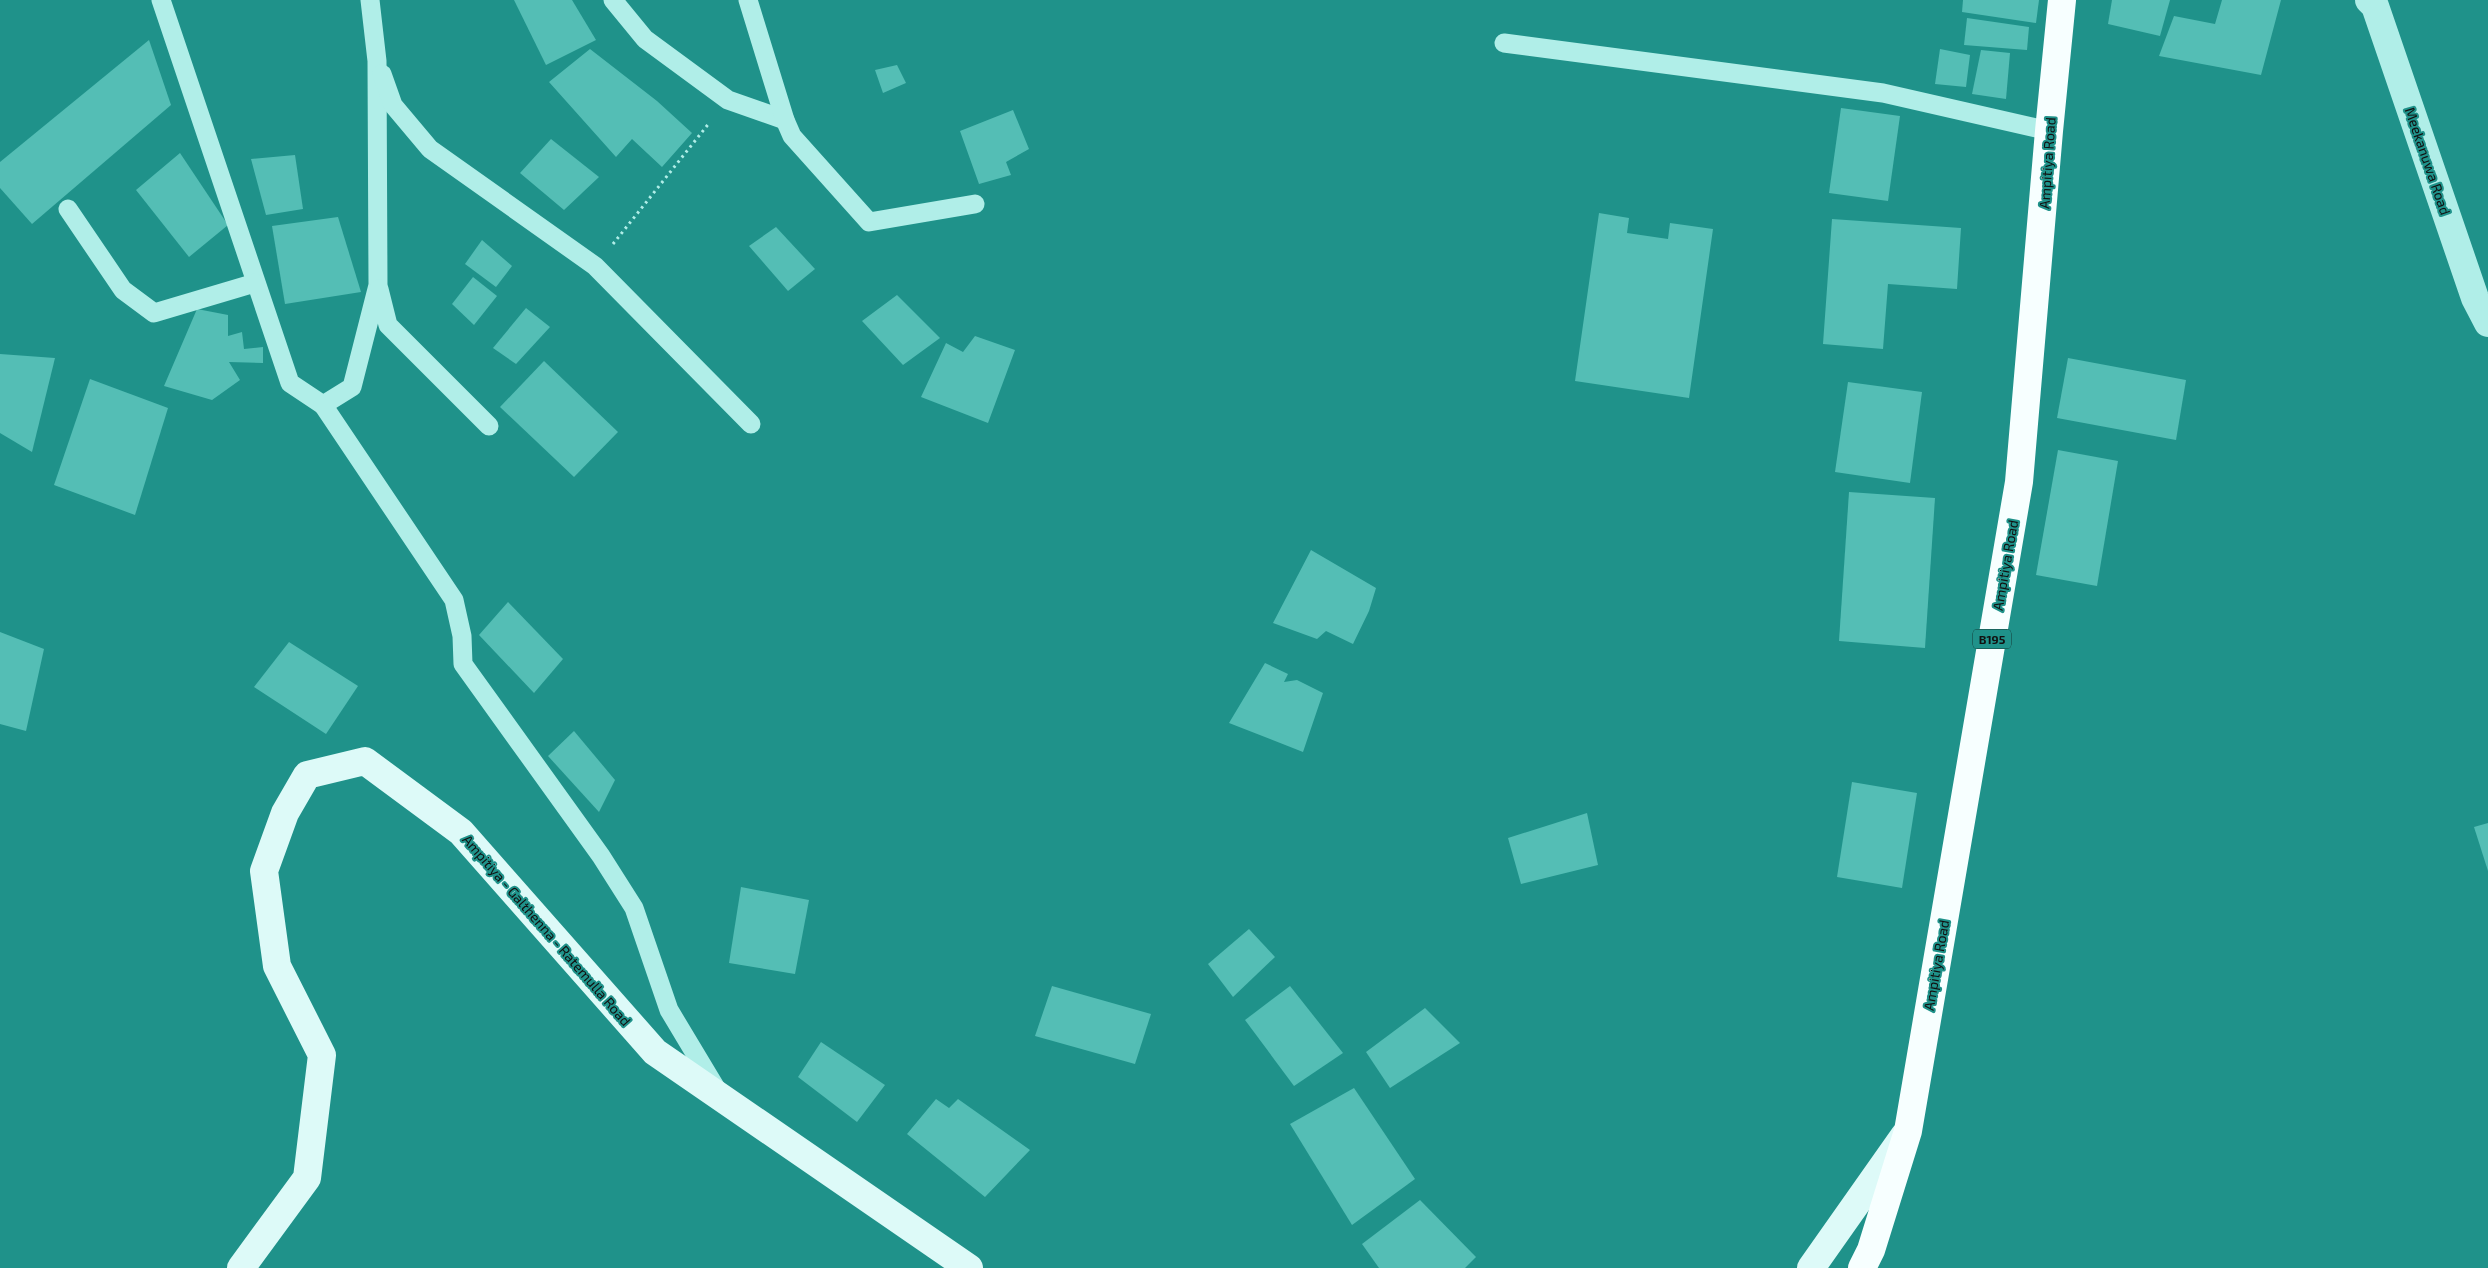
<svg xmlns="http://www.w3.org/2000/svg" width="2488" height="1268" font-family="'Exo 2',sans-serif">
  <rect width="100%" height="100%" fill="#1f928a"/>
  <g fill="#54beb5">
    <polygon points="514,0 572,0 596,40 546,65"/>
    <polygon points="1963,0 2039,0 2036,23 1962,12"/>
    <polygon points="2112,0 2170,0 2160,36 2108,24"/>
    <polygon points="2222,0 2281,0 2261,75 2159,56 2174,16 2215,24"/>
    <polygon points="1967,18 2029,27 2027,50 1964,45"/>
    <polygon points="149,40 171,105 32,224 0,188 0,162"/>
    <polygon points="590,49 657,101 692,133 662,167 632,139 616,157 549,82"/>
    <polygon points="1940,49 1970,55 1966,87 1935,84"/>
    <polygon points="1981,50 2010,53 2006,99 1972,94"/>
    <polygon points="897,65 906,83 883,93 875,70"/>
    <polygon points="1841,108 1900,116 1888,201 1829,193"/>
    <polygon points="1013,110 1029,149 1006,162 1011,175 979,184 960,131"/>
    <polygon points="551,139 599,177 564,210 520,173"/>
    <polygon points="180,153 228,225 189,257 136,190"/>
    <polygon points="295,155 303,209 266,215 251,159"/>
    <polygon points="1599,213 1629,218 1627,233 1668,239 1670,223 1713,229 1689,398 1575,381"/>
    <polygon points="338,217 361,292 285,304 272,226"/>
    <polygon points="1832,219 1961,228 1957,289 1888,284 1883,349 1823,344"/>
    <polygon points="776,227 815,269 788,291 749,246"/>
    <polygon points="482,240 512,266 496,287 465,264"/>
    <polygon points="473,277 497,296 474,325 452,304"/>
    <polygon points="897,295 940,338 903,365 862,321"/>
    <polygon points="526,308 550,327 516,364 493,348"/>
    <polygon points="197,309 228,315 228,336 242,332 244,349 263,347 263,363 229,362 240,380 212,400 164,386"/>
    <polygon points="975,336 1015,350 988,423 921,397 946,343 963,352"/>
    <polygon points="0,354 55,358 32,452 0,433"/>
    <polygon points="2068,358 2186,380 2176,440 2057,418"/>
    <polygon points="544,361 618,432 574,477 500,407"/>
    <polygon points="90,379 168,408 135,515 54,485"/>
    <polygon points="1848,382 1922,392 1910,483 1835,472"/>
    <polygon points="2058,450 2118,461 2097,586 2036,575"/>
    <polygon points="1849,492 1935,498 1925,648 1839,641"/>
    <polygon points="1311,550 1376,588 1369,611 1353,644 1326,631 1317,639 1273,623"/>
    <polygon points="508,602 563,659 534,693 479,635"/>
    <polygon points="0,632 44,649 26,731 0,724"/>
    <polygon points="289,642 358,686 326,734 254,687"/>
    <polygon points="1265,663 1288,674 1284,682 1297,680 1323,693 1303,752 1229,723"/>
    <polygon points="574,731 615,780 599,812 548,756"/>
    <polygon points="1852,782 1917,793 1902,888 1837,877"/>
    <polygon points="1587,813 1598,865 1521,884 1508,838"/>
    <polygon points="2488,823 2488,871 2474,827"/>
    <polygon points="741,887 809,900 795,974 729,963"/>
    <polygon points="1249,929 1275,957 1233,997 1208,964"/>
    <polygon points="1052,986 1151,1014 1135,1064 1035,1036"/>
    <polygon points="1290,986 1343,1053 1294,1086 1245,1020"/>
    <polygon points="1425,1008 1460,1043 1390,1088 1366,1052"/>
    <polygon points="821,1042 885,1085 857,1122 798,1077"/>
    <polygon points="1354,1088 1415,1179 1352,1225 1290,1124"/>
    <polygon points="936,1099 949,1108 958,1099 1030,1150 985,1197 907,1134"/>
    <polygon points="1420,1200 1476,1257 1465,1268 1379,1268 1362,1244"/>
  </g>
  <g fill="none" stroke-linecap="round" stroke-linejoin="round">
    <polyline stroke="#b0eee8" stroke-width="3" stroke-dasharray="2.5 4" stroke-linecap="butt" points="613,244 710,122"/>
    <g stroke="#b0eee8" stroke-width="19">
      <polyline points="161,0 290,383 323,405 352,387 378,285 377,61 370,0"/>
      <polyline points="613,0 645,39 728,100 785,120"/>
      <polyline points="748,0 785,120 792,136 869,222 975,204"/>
      <polyline points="1504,43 1883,93 2049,131"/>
      <polyline points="382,74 393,105 430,149 595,266 751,424"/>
      <polyline points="68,209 123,290 154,313 255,283"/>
      <polyline points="379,289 388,325 489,426"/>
      <polyline points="323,405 454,600 462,636 463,664 601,856 634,908 669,1010 717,1090"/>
    </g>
    <polyline stroke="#b0eee8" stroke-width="28" points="2369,0 2375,6 2475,298 2488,323"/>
    <g stroke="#ddfaf8" stroke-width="28">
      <polyline points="241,1268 307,1178 322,1055 277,966 264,871 285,813 307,775 365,761 461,832 655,1052 969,1268"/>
      <polyline points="1811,1268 1904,1136"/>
    </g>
    <polyline stroke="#f7ffff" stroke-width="28" points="1862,1268 1871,1250 1908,1131 2019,482 2049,131 2062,0"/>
  </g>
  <g text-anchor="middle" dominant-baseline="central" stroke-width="4" stroke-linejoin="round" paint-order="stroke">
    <rect fill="#1f928a" stroke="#153835" stroke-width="1" x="1973" y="629.5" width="38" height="19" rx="4"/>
    <g font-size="12" font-weight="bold" fill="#111">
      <text x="1992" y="639">B195</text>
    </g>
    <g font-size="14" fill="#111" stroke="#1f928a">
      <text transform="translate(2428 161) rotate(71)">Meekanuwa Road</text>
      <text transform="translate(2047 163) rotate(-86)">Ampitiya Road</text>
      <text transform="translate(2005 565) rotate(-80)">Ampitiya Road</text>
      <text transform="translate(547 930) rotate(49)">Ampitiya - Galthenna - Ratemulla Road</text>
      <text transform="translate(1936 965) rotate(-80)">Ampitiya Road</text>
    </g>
  </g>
</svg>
